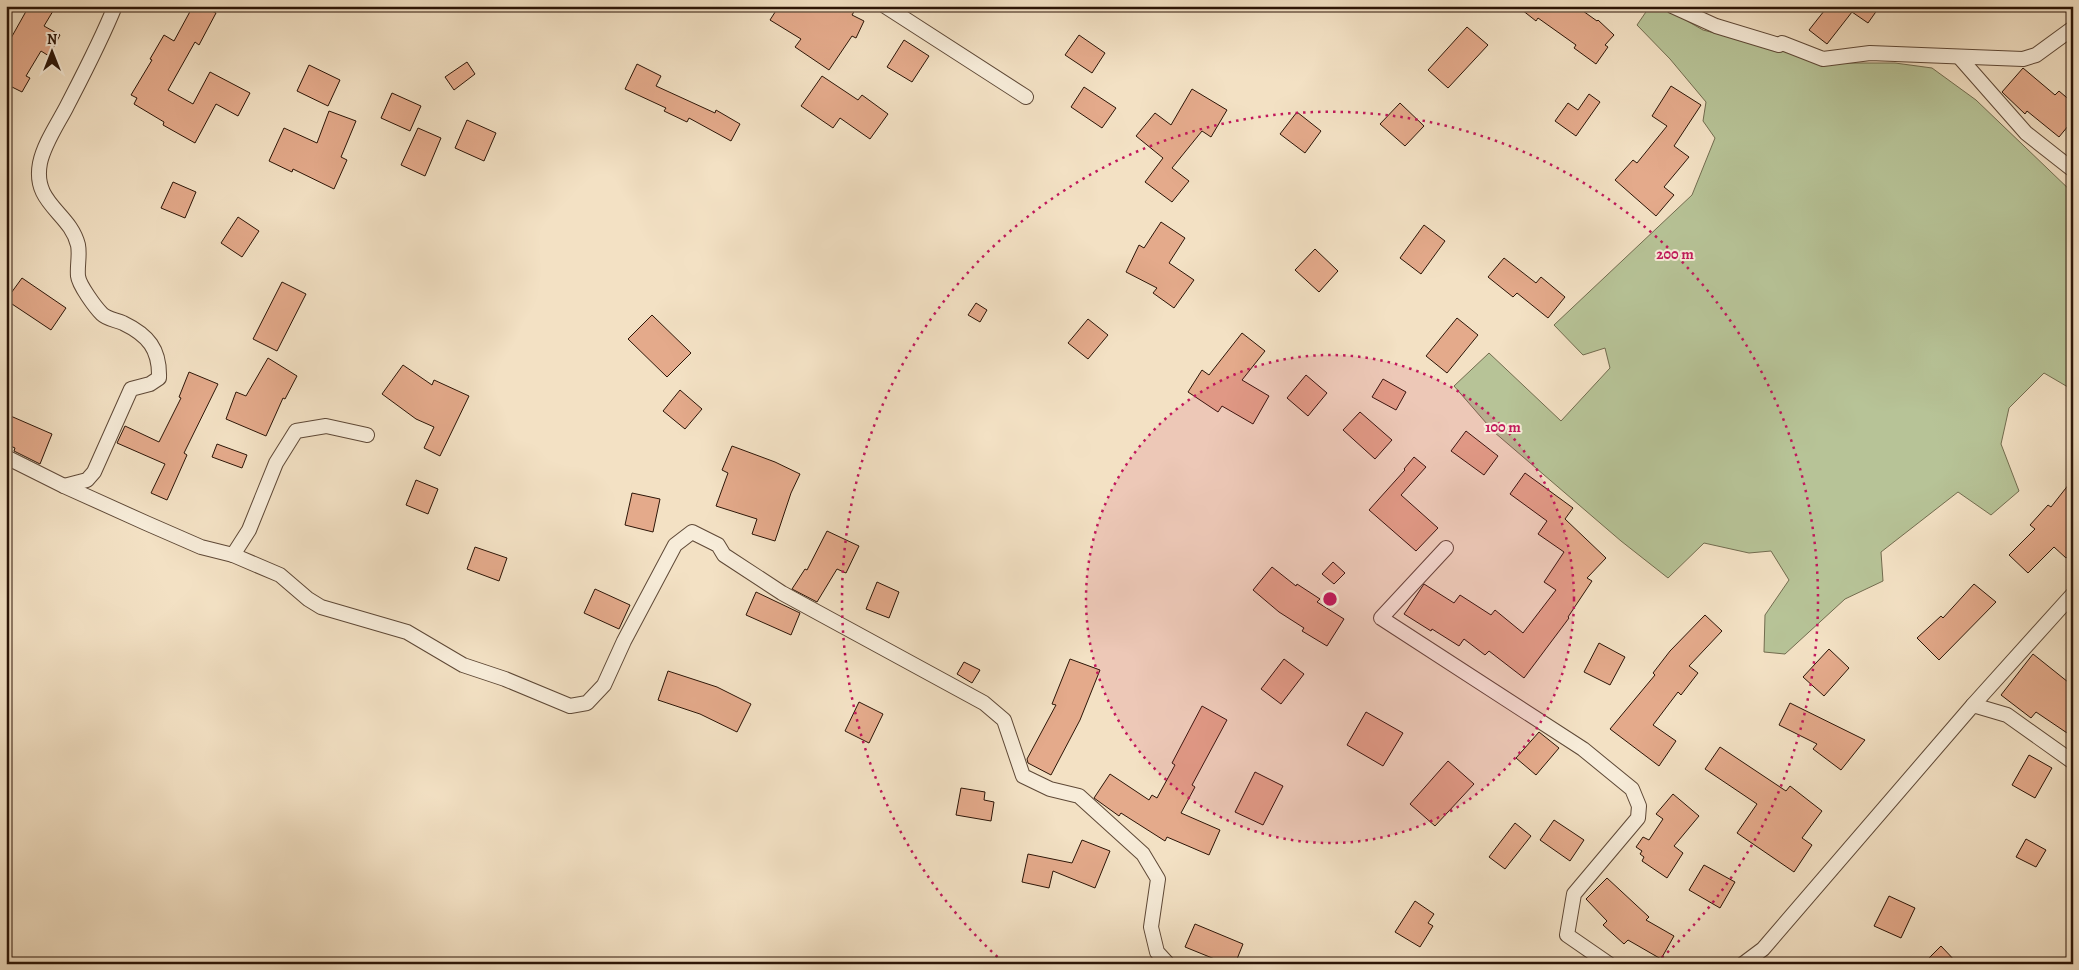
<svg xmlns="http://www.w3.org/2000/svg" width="2079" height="970" font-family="Alegreya,serif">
  <rect width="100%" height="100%" fill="#f3e1c4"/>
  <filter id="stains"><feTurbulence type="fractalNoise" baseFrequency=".004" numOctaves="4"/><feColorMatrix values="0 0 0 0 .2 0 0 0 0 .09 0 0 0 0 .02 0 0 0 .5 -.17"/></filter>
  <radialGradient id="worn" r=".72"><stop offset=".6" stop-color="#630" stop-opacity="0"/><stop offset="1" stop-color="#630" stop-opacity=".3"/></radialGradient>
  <polygon fill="#b7c397" stroke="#726c4f" points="1650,6 1668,10 1703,30 1832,63 1895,63 1932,68 1976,100 2073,193 2073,390 2044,373 2009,408 2001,444 2019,491 1991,515 1958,492 1881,552 1883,581 1845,599 1785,654 1764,652 1765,615 1789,580 1771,551 1749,553 1704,543 1668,578 1621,541 1494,432 1454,386 1489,353 1561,421 1610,368 1605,348 1583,355 1554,325 1692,195 1715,138 1703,121 1706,102 1670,59 1637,25"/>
  <g fill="#e4aa8b" stroke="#2c1507">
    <polygon points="29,6 56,6 44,26 60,35 49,56 41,51 26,76 30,78 22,92 6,84 6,47"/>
    <polygon points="193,6 202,6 216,13 199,45 195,42 168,90 193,104 210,72 250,93 238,116 216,104 195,143 163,125 164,122 134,104 137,98 131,95 152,60 150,59 164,35 174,41"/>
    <polygon points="779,6 848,6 855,10 852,15 864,21 856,38 852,36 829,70 795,47 801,39 770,20"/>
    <polygon points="1517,6 1576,6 1597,21 1598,20 1614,35 1605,45 1608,47 1596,64 1574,48 1576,45 1538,18 1536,21"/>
    <polygon points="1828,6 1880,6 1868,23 1852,12 1827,44 1809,30"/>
    <polygon points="1467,27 1488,45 1448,88 1428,70"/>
    <polygon points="1079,35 1105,53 1092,73 1065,55"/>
    <polygon points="904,40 929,56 912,82 887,67"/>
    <polygon points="467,62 475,74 454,90 445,77"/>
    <polygon points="637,64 661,76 656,86 715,113 716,110 740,124 731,141 689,118 687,122 664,111 666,108 625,89"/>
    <polygon points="309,65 340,80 328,106 297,91"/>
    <polygon points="2023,68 2055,95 2059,91 2073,103 2073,120 2059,137 2027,111 2025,114 2002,92"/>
    <polygon points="822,76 858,100 862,95 888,114 870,139 840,118 833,128 801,106"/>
    <polygon points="1671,86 1701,105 1674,146 1689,157 1664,187 1674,195 1656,216 1615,180 1633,160 1637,163 1667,126 1652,116"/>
    <polygon points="1084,87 1116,108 1102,128 1071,107"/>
    <polygon points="1192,89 1227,110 1211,137 1202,131 1172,168 1189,181 1172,202 1145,182 1163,158 1136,136 1155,113 1171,125"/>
    <polygon points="392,93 421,106 410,131 381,118"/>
    <polygon points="1589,94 1600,102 1576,136 1555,121 1568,103 1578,110"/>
    <polygon points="1400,103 1424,126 1405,146 1380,124"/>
    <polygon points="329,111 356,121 341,157 347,160 334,189 293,169 292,172 269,161 284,128 317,143"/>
    <polygon points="1297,112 1321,131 1305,153 1280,134"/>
    <polygon points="467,120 496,133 484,161 455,148"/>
    <polygon points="418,128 441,138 425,176 401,165"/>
    <polygon points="173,182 196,192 185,218 161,208"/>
    <polygon points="238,217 259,231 242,257 221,243"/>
    <polygon points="1161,222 1185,238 1169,263 1194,280 1174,308 1153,293 1157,288 1126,272 1139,245 1144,248"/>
    <polygon points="1424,225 1445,241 1421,274 1400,258"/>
    <polygon points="1315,249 1338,271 1319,292 1295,270"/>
    <polygon points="1504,258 1536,283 1541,277 1565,297 1548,318 1517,293 1513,297 1488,277"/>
    <polygon points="22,278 66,308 51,330 6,300"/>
    <polygon points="282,282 306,294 277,351 253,339"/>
    <polygon points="976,303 987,310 980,322 968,315"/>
    <polygon points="652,315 691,353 667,377 628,339"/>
    <polygon points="1457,318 1478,335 1447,373 1426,356"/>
    <polygon points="1088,319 1108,335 1088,359 1068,343"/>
    <polygon points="1242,333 1265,351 1242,380 1269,396 1253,424 1222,406 1218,412 1188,392 1202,370 1209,375"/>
    <polygon points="268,358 297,376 285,399 283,398 266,436 226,419 236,392 246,396"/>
    <polygon points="403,365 432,385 434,380 469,396 440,456 424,448 434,427 416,419 382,394"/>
    <polygon points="189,372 218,384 184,453 187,455 167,500 151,493 165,464 117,443 125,426 159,442 181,398 179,397"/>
    <polygon points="1306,375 1327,393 1308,416 1287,398"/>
    <polygon points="1383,379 1406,392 1396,410 1372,397"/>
    <polygon points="680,390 702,409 685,429 663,411"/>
    <polygon points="1360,412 1392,440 1375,459 1343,430"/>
    <polygon points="6,414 52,434 40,464 14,451 15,448 6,444"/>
    <polygon points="1466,431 1498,456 1484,475 1451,451"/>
    <polygon points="217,444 247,455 242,468 212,457"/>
    <polygon points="732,446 775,462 800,474 791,493 775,541 752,534 757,519 716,506 728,473 722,470"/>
    <polygon points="1414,457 1426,467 1401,495 1438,528 1416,551 1369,510 1405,470 1404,469"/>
    <polygon points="1525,473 1573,508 1565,519 1606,558 1587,578 1592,581 1568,617 1569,618 1524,678 1489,651 1485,655 1464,639 1459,646 1432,629 1431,631 1404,614 1424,584 1454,603 1460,595 1491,615 1495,610 1523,633 1556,590 1544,582 1564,552 1538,534 1547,521 1510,494"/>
    <polygon points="2073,479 2073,551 2066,558 2054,547 2028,573 2009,555 2035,529 2030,525 2048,505 2051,507"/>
    <polygon points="416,480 438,489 428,514 406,505"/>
    <polygon points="632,493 660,499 653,532 625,525"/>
    <polygon points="827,531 859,546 846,573 837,569 817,602 792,589 805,569 807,570"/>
    <polygon points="475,547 507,558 499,581 467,569"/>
    <polygon points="1333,562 1345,573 1334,584 1322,574"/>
    <polygon points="1272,567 1296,586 1297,584 1320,599 1317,602 1344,619 1327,646 1302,631 1304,628 1279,612 1253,590"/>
    <polygon points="877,582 899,592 889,618 866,609"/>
    <polygon points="1974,584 1996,602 1939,660 1917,638 1941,616 1943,618"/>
    <polygon points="595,589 630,605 619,629 584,613"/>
    <polygon points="756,592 800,613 791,635 746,615"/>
    <polygon points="1705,615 1722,631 1689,666 1698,673 1681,695 1678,692 1653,725 1676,741 1659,766 1610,729 1655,675 1653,673 1670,651"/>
    <polygon points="1599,643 1625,657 1610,685 1584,672"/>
    <polygon points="1829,649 1849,668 1824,696 1803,677"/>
    <polygon points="2033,654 2073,686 2073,737 2036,712 2031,718 2001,695"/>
    <polygon points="1070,659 1100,670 1080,720 1051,775 1028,763 1027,759 1056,705 1052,704"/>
    <polygon points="1284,659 1304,674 1281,704 1261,689"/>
    <polygon points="964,662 980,670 972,683 957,674"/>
    <polygon points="668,671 717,687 751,704 737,732 700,714 658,700"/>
    <polygon points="859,702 883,714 869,743 845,731"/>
    <polygon points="1790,703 1865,740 1841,770 1813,749 1817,744 1779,725"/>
    <polygon points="1202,706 1227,720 1192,785 1195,787 1181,813 1220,830 1209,855 1167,837 1165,841 1121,813 1119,816 1094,798 1110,774 1149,800 1152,795 1157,798 1175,765 1172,763"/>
    <polygon points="1366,712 1403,733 1383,766 1347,745"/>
    <polygon points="1539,732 1559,748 1536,775 1516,758"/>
    <polygon points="1720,747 1786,791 1790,786 1822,811 1802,838 1812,845 1794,872 1737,833 1757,804 1705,769"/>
    <polygon points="2029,755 2052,768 2035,798 2012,785"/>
    <polygon points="1448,761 1474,784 1435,826 1410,804"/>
    <polygon points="1255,772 1283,786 1263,825 1235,812"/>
    <polygon points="961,788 985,792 984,800 994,802 991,821 956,815"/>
    <polygon points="1673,794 1699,816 1674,846 1683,853 1667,878 1642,861 1644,857 1640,854 1642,851 1636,847 1643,837 1649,840 1663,819 1656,814"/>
    <polygon points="1554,820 1584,840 1570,861 1540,840"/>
    <polygon points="1515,823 1531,836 1505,869 1489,857"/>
    <polygon points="2026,839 2046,850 2036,867 2016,857"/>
    <polygon points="1082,840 1110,851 1095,888 1053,871 1049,888 1022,882 1028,854 1072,863"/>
    <polygon points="1704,865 1735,882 1720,908 1689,890"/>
    <polygon points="1607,878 1649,917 1646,920 1674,936 1661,959 1628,940 1624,944 1603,925 1607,921 1586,899"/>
    <polygon points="1889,896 1915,908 1901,938 1874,926"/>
    <polygon points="1415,901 1434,914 1428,923 1433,926 1420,947 1395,932"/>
    <polygon points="1195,924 1243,944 1235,964 1227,964 1185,947"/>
    <polygon points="1941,946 1958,964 1923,964"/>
  </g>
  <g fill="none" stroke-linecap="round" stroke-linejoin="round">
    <g stroke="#5e4836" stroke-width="16">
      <g id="minor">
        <polyline points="885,6 1026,97"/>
        <polyline points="1672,6 1716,26 1779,45 1782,43 1823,59 1870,53 2023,59 2036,55 2073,28"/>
        <polyline points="1960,58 2026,133 2073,170"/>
        <polyline points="6,457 64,486 146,523 201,547 233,555 280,575 308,599 321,607 407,632 463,665 505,679 570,706 587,703 604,685 624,641 675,545 692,532 718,545 724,555 782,593 984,703 1004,720 1023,776 1050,789 1079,796 1143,854 1158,879 1151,927 1157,952 1168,964"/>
        <path d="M 64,486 L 87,480 L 94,472 L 131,389 L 150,384 L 159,378 C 160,349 148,335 123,323 C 116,320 107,319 102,314 C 95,307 79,285 78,276 C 77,266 80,255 78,245 C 70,212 32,204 40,163 C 44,144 57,125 66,108 C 83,75 101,41 115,6"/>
        <polyline points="1446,548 1381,618 1583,749 1632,789 1639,806 1638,818 1574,894 1567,935 1609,964"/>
        <polyline points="233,555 249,530 276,463 296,431 326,426 367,435"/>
        <polyline points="1973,705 2073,594"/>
        <polyline points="1743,964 1763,949 1973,705 2007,715 2073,762"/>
      </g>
    </g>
    <use href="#minor" stroke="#f7ecd9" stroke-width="14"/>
  </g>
  <circle cx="1330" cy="599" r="244" fill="#c2185b" fill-opacity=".12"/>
  <g fill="none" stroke="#c2185b" stroke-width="2.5" stroke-dasharray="2.5 5">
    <circle cx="1330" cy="599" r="244"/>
    <path d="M1003 962A488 488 0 1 1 1657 962"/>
  </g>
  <circle cx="1330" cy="599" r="8" fill="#c2185b" stroke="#f7ecd9" stroke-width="2.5"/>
  <g font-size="15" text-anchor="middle" font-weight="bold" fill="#c2185b" stroke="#f7ecd9" stroke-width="4" stroke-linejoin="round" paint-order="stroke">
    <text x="1675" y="259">200 m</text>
    <text x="1503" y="432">100 m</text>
  </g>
  <rect width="2079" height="970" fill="none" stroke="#f3e1c4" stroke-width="25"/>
  <rect x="8" y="8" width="2064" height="955" fill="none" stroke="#2c1507" stroke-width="2.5"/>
  <rect x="12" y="12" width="2054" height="945" fill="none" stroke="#2c1507"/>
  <g transform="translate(52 52)" stroke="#f7ecd9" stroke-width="4" paint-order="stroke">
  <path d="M0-4L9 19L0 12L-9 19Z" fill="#2c1507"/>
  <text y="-8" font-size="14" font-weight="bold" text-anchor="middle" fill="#2c1507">N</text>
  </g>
  <rect width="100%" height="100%" filter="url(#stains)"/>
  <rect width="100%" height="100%" fill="url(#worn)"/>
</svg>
